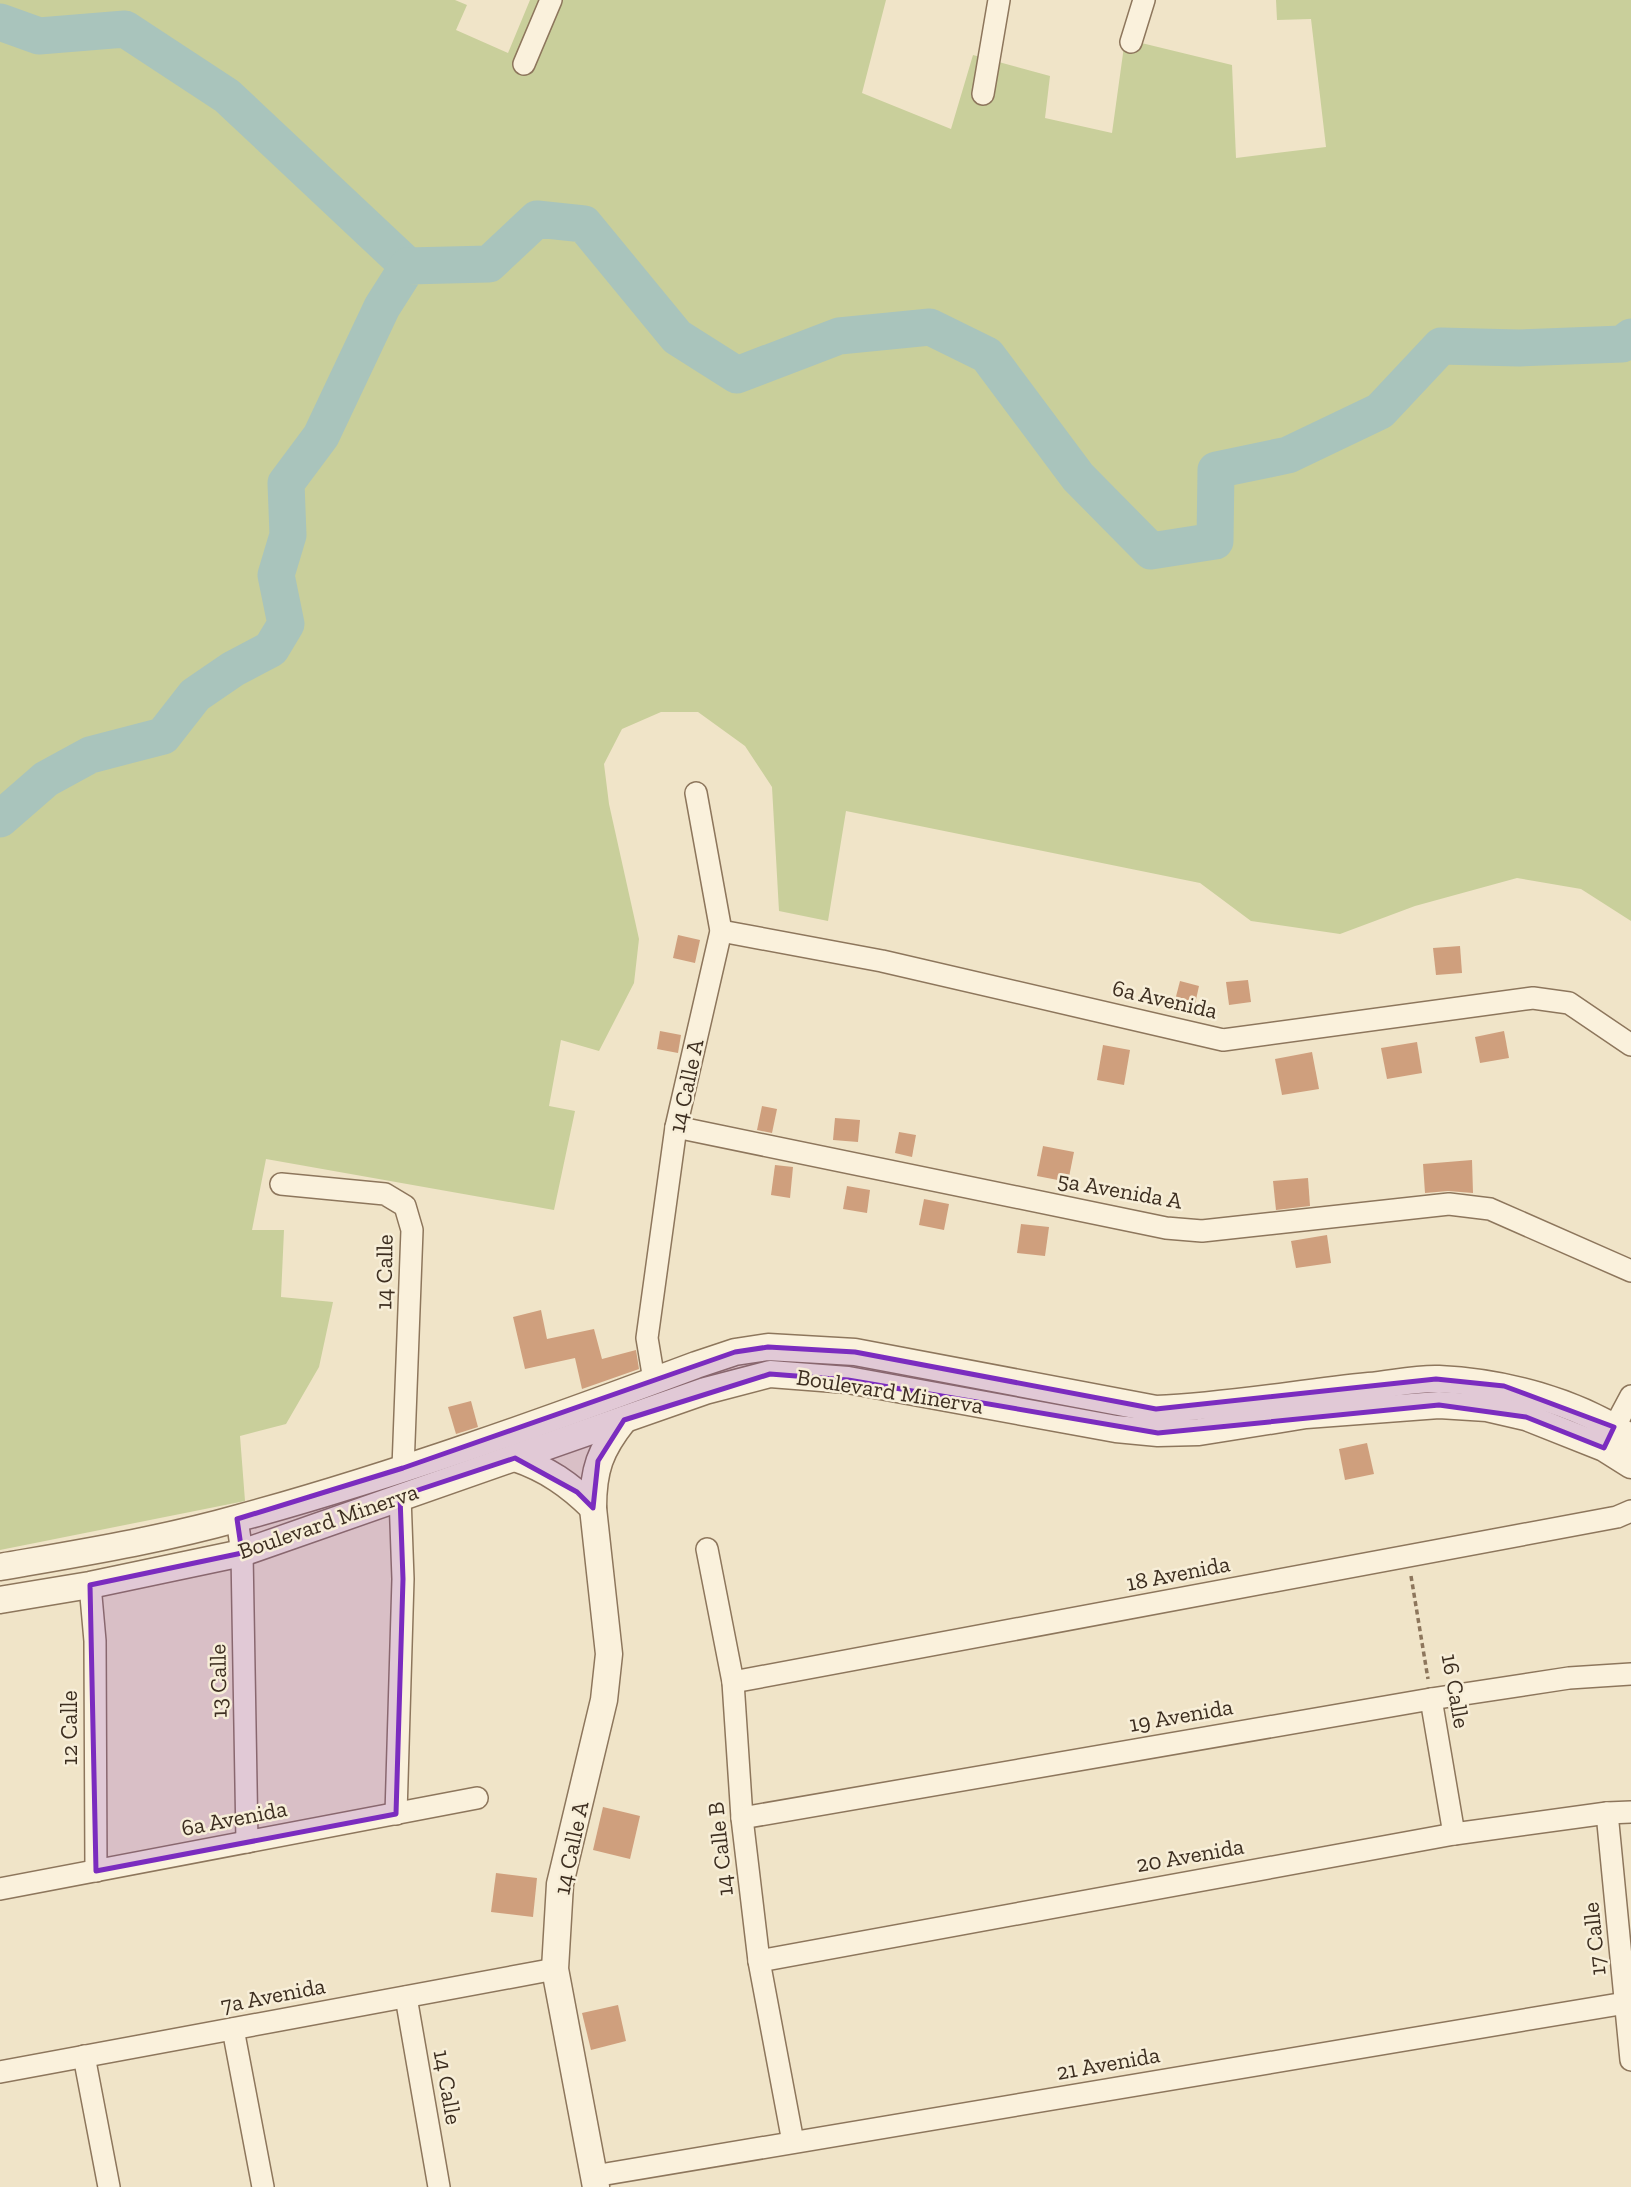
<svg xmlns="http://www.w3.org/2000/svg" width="1631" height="2187" font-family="'Zilla Slab',serif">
  <rect width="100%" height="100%" fill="#f0e4c8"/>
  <polygon fill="#c9cf9b" points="0,0 455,0 467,5 456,30 508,53 530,0 886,0 862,93 951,129 973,55 1050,76 1045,118 1112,133 1125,39 1232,65 1236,158 1326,147 1311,19 1277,20 1276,0 1631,0 1631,921 1581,889 1517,878 1415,906 1340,934 1251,921 1200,883 846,811 828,921 779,911 772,787 745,746 698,712 661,712 622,729 604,764 609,804 639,939 634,983 599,1051 561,1040 549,1106 575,1111 554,1210 266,1159 252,1230 284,1230 281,1297 333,1302 319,1367 286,1424 240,1436 245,1501 0,1550"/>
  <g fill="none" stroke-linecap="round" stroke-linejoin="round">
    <g stroke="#a9c4bc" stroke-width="37">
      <polyline points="0,22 39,36 125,29 227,96 408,266"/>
      <polyline points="0,819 46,779 90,755 163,736 195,695 233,669 271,649 286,624 276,575 288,535 286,483 321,436 382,307 408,266 489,264 537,219 584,224 677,337 737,375 839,336 930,327 987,355 1078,477 1151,551 1215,541 1216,470 1288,455 1380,411 1441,346 1519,348 1622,344 1631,337"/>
    </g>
  </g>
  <g fill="#cf9f7d">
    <polygon points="678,935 700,940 695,963 673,958"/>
    <polygon points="1460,946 1462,973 1436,975 1433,948"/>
    <polygon points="1248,980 1251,1002 1229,1005 1226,982"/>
    <polygon points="1180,981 1199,986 1193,1013 1173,1008"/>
    <polygon points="660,1031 681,1035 678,1053 657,1049"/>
    <polygon points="1504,1031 1509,1058 1480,1063 1475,1037"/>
    <polygon points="1417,1042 1422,1073 1387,1079 1381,1048"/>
    <polygon points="1103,1045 1130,1050 1124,1085 1097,1080"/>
    <polygon points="1312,1052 1319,1089 1282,1095 1275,1059"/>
    <polygon points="762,1106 777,1109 772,1133 757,1130"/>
    <polygon points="835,1118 860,1120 858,1142 833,1140"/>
    <polygon points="899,1132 916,1135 912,1157 895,1153"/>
    <polygon points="1043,1146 1074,1152 1068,1182 1037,1176"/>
    <polygon points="1472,1160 1473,1193 1448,1191 1425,1193 1423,1164"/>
    <polygon points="775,1165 793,1167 790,1198 771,1195"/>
    <polygon points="1308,1178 1310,1206 1276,1210 1273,1181"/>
    <polygon points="847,1186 870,1190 867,1213 843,1209"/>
    <polygon points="924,1199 949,1204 944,1230 919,1225"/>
    <polygon points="1021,1224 1049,1227 1045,1256 1017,1253"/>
    <polygon points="1327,1235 1331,1263 1296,1268 1291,1241"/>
    <polygon points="541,1310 547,1339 594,1329 602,1359 636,1350 639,1369 582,1389 575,1358 525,1369 513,1317"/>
    <polygon points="471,1401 478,1427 456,1434 448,1407"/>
    <polygon points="1367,1443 1374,1474 1345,1480 1339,1449"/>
    <polygon points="603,1807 640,1816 630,1859 593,1850"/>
    <polygon points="496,1873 537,1878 533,1917 491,1912"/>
    <polygon points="618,2005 626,2041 591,2050 582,2013"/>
  </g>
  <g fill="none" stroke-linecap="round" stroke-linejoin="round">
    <g stroke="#8d765c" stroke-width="24">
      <g id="minor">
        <polyline points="1131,42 1144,0"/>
        <polyline points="524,64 551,0"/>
        <polyline points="983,94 999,0"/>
        <polyline points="721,931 882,961 1223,1040 1533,998 1569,1003 1631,1045"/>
        <polyline points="676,1127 1166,1228 1202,1231 1449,1204 1490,1209 1631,1271"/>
        <polyline points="281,1184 385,1194 405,1206 412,1230 403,1468"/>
        <polyline points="654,1380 647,1338 676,1127 721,931 696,793"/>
        <polyline points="1608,1439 1631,1396"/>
        <polyline points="237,1519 242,1553 247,1842"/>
        <polyline points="707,1549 733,1682 742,1818 759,1961 793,2142"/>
        <polyline points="90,1585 95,1641 96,1871"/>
        <polyline points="733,1682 1617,1517 1631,1511"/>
        <polyline points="1431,1699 1454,1834"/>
        <polyline points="1607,1813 1631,2060"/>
        <polyline points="396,1814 403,1579 400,1496"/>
        <polyline points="742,1818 1431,1699 1569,1678 1631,1674"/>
        <polyline points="0,1889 477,1798"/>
        <polyline points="759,1961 1454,1834 1607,1813 1631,1812"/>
        <polyline points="406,1997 439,2187"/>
        <polyline points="233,2029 263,2187"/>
        <polyline points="84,2056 109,2187"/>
        <polyline points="0,2072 555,1969"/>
        <polyline points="594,2176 1631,2002"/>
      </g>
    </g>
    <g stroke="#8d765c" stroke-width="29">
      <g id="tertiary">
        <path d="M 515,1458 C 547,1469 570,1485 593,1508"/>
        <path d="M 0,1567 C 80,1553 161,1540 239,1518 C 393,1476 546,1421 696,1365 L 735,1352 L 768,1347 L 855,1352 L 1156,1409 C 1228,1406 1298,1393 1369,1386 C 1392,1384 1416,1378 1439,1379 C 1504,1382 1576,1401 1631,1438"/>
        <polyline points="0,1600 90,1585 242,1553 705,1391 770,1374 848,1380 1116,1429 1158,1433 1199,1432 1306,1415 1439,1405 1487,1408 1526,1417 1604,1448 1631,1465"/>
        <path d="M 596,2187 L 555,1969 L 560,1884 L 604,1700 L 609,1654 L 593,1508 C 593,1470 600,1450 624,1420"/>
      </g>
    </g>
    <polyline stroke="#8d765c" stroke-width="3.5" stroke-dasharray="5 3.5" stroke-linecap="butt" points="1411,1576 1428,1679"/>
    <use href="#minor" stroke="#faf1dc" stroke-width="21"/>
    <use href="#tertiary" stroke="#faf1dc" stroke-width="26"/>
  </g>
  <path fill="#7b2cbf" fill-opacity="0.2" stroke="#7b2cbf" stroke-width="5" stroke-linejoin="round" d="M 768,1347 L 855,1352 L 1156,1409 L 1436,1379 L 1504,1386 L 1614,1427 L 1604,1448 L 1526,1417 L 1439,1405 L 1158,1433 L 848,1380 L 770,1374 L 624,1420 L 598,1461 L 593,1508 L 577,1492 L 515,1458 L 400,1496 L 403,1579 L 396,1814 L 96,1871 L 90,1585 L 242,1553 L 237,1519 L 403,1468 L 735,1352 Z"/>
  <g text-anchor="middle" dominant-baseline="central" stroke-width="5" stroke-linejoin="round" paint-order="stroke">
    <g font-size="23" fill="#3d2e20" stroke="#f7eed8">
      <text transform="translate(1165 999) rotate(13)">6a Avenida</text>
      <text transform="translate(686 1086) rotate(-78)">14 Calle A</text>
      <text transform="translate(1120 1190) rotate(10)">5a Avenida A</text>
      <text transform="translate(384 1272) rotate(-89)">14 Calle</text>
      <text transform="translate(890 1391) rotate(9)">Boulevard Minerva</text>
      <text transform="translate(328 1521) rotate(-19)">Boulevard Minerva</text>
      <text transform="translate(1178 1573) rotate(-11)">18 Avenida</text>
      <text transform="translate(218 1681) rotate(-91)">13 Calle</text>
      <text transform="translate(1456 1691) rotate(80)">16 Calle</text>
      <text transform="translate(1181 1715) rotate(-10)">19 Avenida</text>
      <text transform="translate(69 1728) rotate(-90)">12 Calle</text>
      <text transform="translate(234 1818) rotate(-11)">6a Avenida</text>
      <text transform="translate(571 1848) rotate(-78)">14 Calle A</text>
      <text transform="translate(720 1849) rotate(-96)">14 Calle B</text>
      <text transform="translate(1190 1855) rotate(-10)">20 Avenida</text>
      <text transform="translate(1594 1939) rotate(-96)">17 Calle</text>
      <text transform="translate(273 1995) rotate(-11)">7a Avenida</text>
      <text transform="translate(1108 2063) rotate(-10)">21 Avenida</text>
      <text transform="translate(448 2087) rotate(80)">14 Calle</text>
    </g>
  </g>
</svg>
